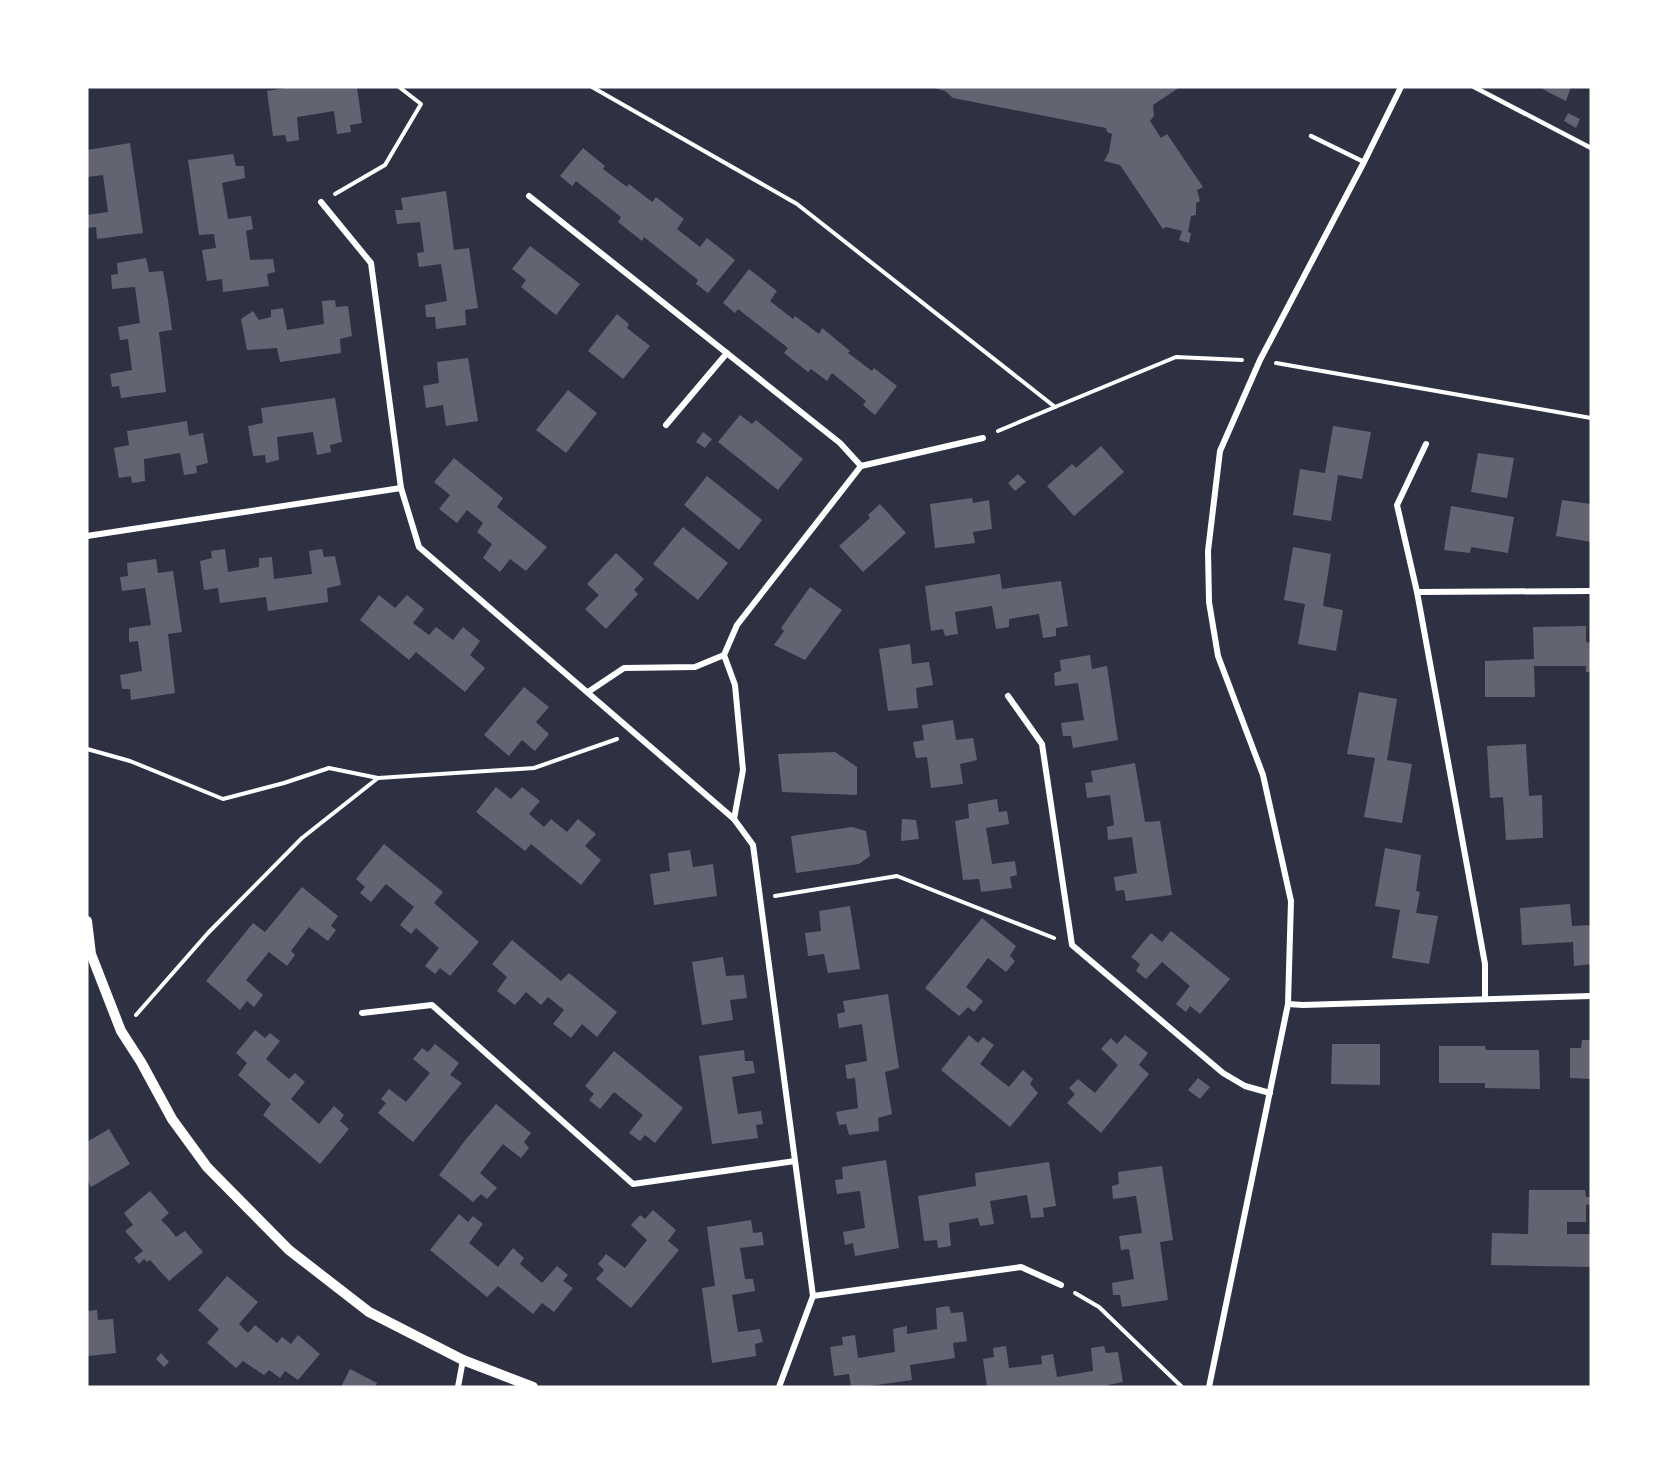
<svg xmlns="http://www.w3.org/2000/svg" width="1678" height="1474" font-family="Bitter,serif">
  <rect width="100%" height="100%" fill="#2d3142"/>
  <g fill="#626471">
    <polygon points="292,87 357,87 362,123 350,125 351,132 337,134 334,111 316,114 297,117 299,140 287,142 285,135 273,136 267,91"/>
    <polygon points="931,87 1180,87 1153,105 1154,116 1150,121 1161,138 1167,134 1203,187 1197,190 1200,201 1196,203 1196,215 1191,216 1188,232 1191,233 1189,243 1179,240 1182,231 1166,227 1163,229 1120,165 1104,161 1109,152 1112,134 1107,132 1106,128 953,98 945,91"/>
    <polygon points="1540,87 1571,87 1566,101 1548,92"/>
    <polygon points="1568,113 1580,119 1576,128 1564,121"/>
    <polygon points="130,143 143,233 97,239 96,227 87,228 87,215 108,212 103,175 87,177 87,150"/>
    <polygon points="583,148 605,166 603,169 627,187 629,184 652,202 656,197 684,219 677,229 700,247 707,238 735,260 708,293 696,284 698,280 644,237 642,241 618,222 621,217 576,181 572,186 560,176"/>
    <polygon points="233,154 236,166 244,166 245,178 222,183 228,219 251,216 253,229 246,231 250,260 273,259 275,272 267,274 269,286 223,292 222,279 207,281 202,250 216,248 214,234 199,235 188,160"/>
    <polygon points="446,191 454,250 469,248 478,308 465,310 466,325 436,329 435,317 426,317 425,305 447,301 441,264 419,267 417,253 424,252 420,222 397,224 395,210 403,210 401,198"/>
    <polygon points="530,246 580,284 556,315 521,287 526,280 512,269"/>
    <polygon points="146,258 149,272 163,271 168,300 172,330 159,332 166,392 121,398 119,386 112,387 110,374 132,370 128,339 120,340 118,327 140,323 135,287 112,289 111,275 118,274 117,263"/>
    <polygon points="749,269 777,291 770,301 793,319 795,316 819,334 822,328 850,351 848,353 872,371 874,368 897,386 875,415 863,405 866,401 832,373 827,381 811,369 808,372 784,353 788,348 738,309 735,313 723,303"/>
    <polygon points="335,300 336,307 348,306 352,336 340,339 341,353 280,362 277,348 247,350 241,319 253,311 259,320 271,317 271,310 283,308 287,330 324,324 322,301"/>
    <polygon points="617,314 629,324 627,328 650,346 623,379 588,351"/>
    <polygon points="468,358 478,421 446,426 443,405 426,408 423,386 439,383 437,362"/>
    <polygon points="568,390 597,413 566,453 536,430"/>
    <polygon points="335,398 342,442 330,445 331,452 317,455 313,432 277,437 279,460 266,463 265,455 253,456 248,426 263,423 261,408"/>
    <polygon points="740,415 752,424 756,420 803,459 778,490 718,442"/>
    <polygon points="187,421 189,436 203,433 208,463 196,466 197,473 184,475 180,453 144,459 145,481 132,483 131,476 119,478 114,448 129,445 127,431"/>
    <polygon points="1333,426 1371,432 1362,479 1338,475 1331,521 1293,515 1300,469 1325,473"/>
    <polygon points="703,432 712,439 705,448 696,442"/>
    <polygon points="1101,446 1124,472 1074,516 1047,486 1072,464 1076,468"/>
    <polygon points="1478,453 1514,458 1507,498 1471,492"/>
    <polygon points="454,458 503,498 497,507 547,547 526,571 510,559 500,572 483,558 492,544 477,532 483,523 467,510 457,523 439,509 450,495 434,482"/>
    <polygon points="1018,474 1026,482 1015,491 1008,483"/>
    <polygon points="707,476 762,520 739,550 684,505"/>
    <polygon points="972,498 973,503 989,500 992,529 973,532 975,543 935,548 930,504"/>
    <polygon points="1562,500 1591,504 1591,542 1556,536"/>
    <polygon points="880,504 906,533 863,572 839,546 870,518 868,515"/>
    <polygon points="1451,506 1514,517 1508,553 1471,547 1470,553 1444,550"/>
    <polygon points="683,527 728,563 698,600 653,564"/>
    <polygon points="1293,547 1331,554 1323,606 1343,610 1336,651 1298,644 1305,604 1284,600"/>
    <polygon points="225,549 228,572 259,567 259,558 272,557 274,579 312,574 309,551 322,549 324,557 335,556 341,585 327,588 328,602 268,611 266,597 220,603 218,588 204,590 200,561 212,558 211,551"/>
    <polygon points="616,553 644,579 634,590 638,594 606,629 585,609 599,595 587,584"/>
    <polygon points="156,559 158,573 173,571 182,632 168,634 175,693 131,700 130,689 122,689 120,675 142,671 138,641 129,642 129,628 151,625 145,588 122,591 120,577 128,576 127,563"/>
    <polygon points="1000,574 1002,589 1061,581 1068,626 1056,628 1056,636 1043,638 1039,614 1009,619 1009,627 996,629 992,606 955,612 958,634 945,636 943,629 931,631 925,586"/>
    <polygon points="810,587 842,610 805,660 774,645 784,631 781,628"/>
    <polygon points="379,595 395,608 407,595 424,609 413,623 429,635 436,627 453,640 463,627 480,641 470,655 485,668 465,692 416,652 409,660 360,620"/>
    <polygon points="1586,626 1586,642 1591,643 1591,672 1586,672 1586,666 1534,666 1535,697 1485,697 1485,661 1534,659 1533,627"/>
    <polygon points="910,644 912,664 929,662 933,685 916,688 918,708 888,711 879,649"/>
    <polygon points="1090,655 1092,669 1107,666 1118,740 1073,748 1071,736 1063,736 1061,723 1084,720 1078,683 1055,686 1054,673 1061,671 1060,660"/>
    <polygon points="524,687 549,707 536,722 549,734 535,751 522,740 509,756 484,735"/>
    <polygon points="1359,692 1397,699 1387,760 1412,764 1402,823 1364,817 1375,758 1347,754"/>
    <polygon points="953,720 956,740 973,738 977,760 960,764 963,784 931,788 927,757 916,758 913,742 924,740 922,725"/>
    <polygon points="1526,744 1529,796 1542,795 1543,838 1506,840 1503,797 1490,798 1487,746"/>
    <polygon points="835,752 857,767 857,795 782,792 778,754"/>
    <polygon points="1135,763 1145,822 1160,821 1172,895 1126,901 1124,890 1116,891 1114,877 1137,873 1132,837 1108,840 1107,827 1114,825 1110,795 1087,798 1085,783 1093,782 1091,771"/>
    <polygon points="496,787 511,799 522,787 540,801 529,814 544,827 551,819 567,832 578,819 596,834 585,846 601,860 581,885 531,844 525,851 476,812"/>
    <polygon points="997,799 999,812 1007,811 1009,824 986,828 992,864 1015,861 1017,875 1010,877 1012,888 981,892 979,879 963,880 955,821 969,818 968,804"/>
    <polygon points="902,819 916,820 919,839 901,841"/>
    <polygon points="852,827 866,831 870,856 859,864 796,873 791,836"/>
    <polygon points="384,844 443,892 434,903 479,942 450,976 440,968 435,974 425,966 439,948 416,928 411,934 400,925 414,907 386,884 371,902 360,893 365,887 356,879"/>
    <polygon points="1385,848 1421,855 1416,891 1420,892 1416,913 1438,916 1429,964 1392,958 1400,910 1375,906"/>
    <polygon points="690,850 693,867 713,864 717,896 654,905 650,874 670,871 668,853"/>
    <polygon points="302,887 338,916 331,926 336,930 328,941 309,927 291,951 295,955 287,966 269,952 246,980 263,995 254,1007 247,1001 240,1010 206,981 253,923 265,932"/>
    <polygon points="1570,904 1572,926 1591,925 1591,964 1574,966 1573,942 1522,945 1520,908"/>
    <polygon points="850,906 860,969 828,973 824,954 808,956 805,933 821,931 819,911"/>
    <polygon points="982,918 1016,946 1010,956 1015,961 1006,972 988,958 966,987 983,1001 974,1012 968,1007 959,1016 925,988"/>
    <polygon points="1171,931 1230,979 1200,1014 1190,1006 1186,1012 1176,1004 1190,986 1162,962 1146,979 1136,971 1140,964 1131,957 1151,933 1162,942"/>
    <polygon points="512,940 561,981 569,973 617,1012 597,1037 582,1024 571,1038 561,1030 553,1024 564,1010 548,997 541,1005 526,992 515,1005 497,991 507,977 492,964"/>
    <polygon points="723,957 726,976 744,975 747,998 730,1000 733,1020 702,1025 692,962"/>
    <polygon points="888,994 899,1068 885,1072 892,1114 878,1118 879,1131 849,1135 846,1124 839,1125 836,1112 858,1108 855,1078 847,1079 845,1065 867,1061 862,1024 839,1028 837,1014 845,1012 843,1001"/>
    <polygon points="255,1030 265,1038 270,1033 280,1041 266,1059 289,1079 295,1073 305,1082 291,1099 319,1124 334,1106 344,1115 340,1121 349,1129 320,1164 263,1115 271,1104 238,1075 247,1063 236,1053"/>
    <polygon points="969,1035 978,1043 983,1037 994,1045 980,1064 1009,1087 1023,1070 1033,1079 1030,1084 1038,1093 1010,1127 941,1070"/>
    <polygon points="1125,1035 1148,1053 1139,1065 1149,1074 1101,1133 1067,1103 1075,1094 1069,1088 1078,1079 1095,1093 1118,1065 1101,1049 1111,1038 1117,1044"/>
    <polygon points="1582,1040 1591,1040 1591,1079 1570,1078 1570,1048 1581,1048"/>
    <polygon points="435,1044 459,1063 450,1075 462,1083 413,1142 378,1113 386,1103 381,1099 389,1089 406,1102 430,1073 413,1059 422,1048 428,1052"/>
    <polygon points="1332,1044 1380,1044 1380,1085 1331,1084"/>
    <polygon points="1439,1046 1485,1046 1486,1050 1539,1050 1540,1089 1485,1088 1485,1083 1439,1083"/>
    <polygon points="744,1050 745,1061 753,1061 755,1073 732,1077 738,1114 761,1111 763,1124 756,1125 758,1138 712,1144 699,1056"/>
    <polygon points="614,1051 683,1108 655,1143 645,1135 640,1141 629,1133 643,1115 614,1092 600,1109 589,1100 594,1094 585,1086"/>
    <polygon points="1198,1078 1210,1087 1200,1099 1188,1090"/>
    <polygon points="496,1104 531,1133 524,1142 529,1148 521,1158 503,1144 480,1173 497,1188 487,1199 481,1194 473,1202 439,1175 467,1138"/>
    <polygon points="109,1129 130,1164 91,1187 87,1180 87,1142"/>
    <polygon points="886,1160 899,1248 855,1256 853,1243 845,1245 843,1232 865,1228 860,1191 837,1194 835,1180 843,1179 842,1167"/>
    <polygon points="1049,1162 1056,1206 1043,1208 1044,1217 1031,1218 1027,1195 990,1201 994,1224 980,1226 978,1218 949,1223 951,1246 938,1248 937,1240 924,1241 918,1196 976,1186 975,1173"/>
    <polygon points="1162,1166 1173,1240 1160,1242 1168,1300 1122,1307 1120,1295 1113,1295 1112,1283 1134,1279 1129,1249 1121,1250 1119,1236 1142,1233 1136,1196 1113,1199 1112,1186 1119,1184 1118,1172"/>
    <polygon points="1529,1190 1585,1190 1586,1197 1591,1197 1591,1204 1586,1205 1586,1222 1567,1222 1567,1234 1591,1234 1591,1267 1491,1265 1492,1233 1528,1234"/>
    <polygon points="150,1191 169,1213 161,1220 169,1228 176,1237 185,1231 203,1252 169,1281 150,1260 147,1262 144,1259 139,1264 134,1258 143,1251 125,1231 133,1225 124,1213"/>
    <polygon points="653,1210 676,1230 668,1241 679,1250 631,1308 596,1279 604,1270 598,1264 606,1254 625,1268 647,1240 631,1225 640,1215 645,1219"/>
    <polygon points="459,1214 468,1222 473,1216 483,1224 469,1243 498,1267 513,1248 524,1258 520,1264 542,1283 557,1266 568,1275 563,1281 573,1288 554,1312 542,1303 533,1314 498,1286 487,1297 430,1250"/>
    <polygon points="751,1220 753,1233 762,1232 764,1245 740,1248 745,1279 753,1279 755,1291 732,1295 738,1332 760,1329 763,1342 755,1344 756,1356 712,1363 702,1288 715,1286 707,1227"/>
    <polygon points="227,1276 258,1302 239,1324 248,1333 255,1325 277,1343 282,1337 291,1344 298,1335 320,1354 298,1380 285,1371 280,1378 269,1370 264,1375 243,1361 236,1368 207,1343 219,1329 198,1310"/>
    <polygon points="949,1306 951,1313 963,1312 967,1341 953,1343 955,1358 910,1365 912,1380 862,1387 851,1387 849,1374 834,1376 830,1347 843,1345 842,1337 855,1335 858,1358 895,1352 893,1329 907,1326 907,1334 937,1329 936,1308"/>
    <polygon points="97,1310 98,1320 113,1319 116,1353 88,1356 87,1311"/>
    <polygon points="1006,1346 1009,1368 1042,1364 1041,1356 1053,1354 1057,1377 1093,1371 1091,1348 1104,1346 1106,1353 1118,1352 1123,1382 1108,1385 1109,1387 987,1387 983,1359 994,1357 993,1348"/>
    <polygon points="161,1353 169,1362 164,1367 156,1359"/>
    <polygon points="350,1369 377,1383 375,1387 341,1387"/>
  </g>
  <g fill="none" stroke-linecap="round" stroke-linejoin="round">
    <g stroke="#fff" stroke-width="4">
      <polyline points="592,87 797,204 1055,407 1176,357 1242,360"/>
      <polyline points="335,194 385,165 421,104 399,87"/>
      <polyline points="1276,363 1591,418"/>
      <polyline points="998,431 1055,407"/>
      <polyline points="87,749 130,761 223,799 284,783 329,768 378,778"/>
      <polyline points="775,896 897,876 1054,938"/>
      <polyline points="136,1015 208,933 302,838 378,778 534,768 617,739"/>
      <polyline points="1075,1293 1099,1307 1182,1387"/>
    </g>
    <g stroke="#fff" stroke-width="4.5">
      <polyline points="1474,87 1591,148"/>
      <polyline points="1311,136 1364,162"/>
    </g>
    <g stroke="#fff" stroke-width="6">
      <polyline points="529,196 840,443 861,466 737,625 724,655 735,685 743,770 734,819"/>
      <polyline points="321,202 371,263 401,488"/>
      <polyline points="666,425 727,353"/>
      <polyline points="1426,444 1397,505 1417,592 1485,964 1485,999"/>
      <polyline points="861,466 983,438"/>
      <polyline points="87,536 401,488 419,547 734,819 753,845 813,1296 779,1387"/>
      <polyline points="1417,592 1591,591"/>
      <polyline points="588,692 624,668 695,667 724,655"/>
      <polyline points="1008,696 1042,744 1072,945 1223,1073 1245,1086 1270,1093"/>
      <polyline points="1288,1004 1303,1005 1591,996"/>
      <polyline points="362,1013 432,1005 633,1184 795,1161"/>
      <polyline points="813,1296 1021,1267 1061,1285"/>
      <polyline points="458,1387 463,1360"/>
      <polyline points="1209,1387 1288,1004 1291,901 1263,775 1218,656 1209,602 1208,551 1220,451 1260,360 1364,162 1401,87"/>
    </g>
    <polyline stroke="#fff" stroke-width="10" points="87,921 91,954 121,1031 141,1062 172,1119 207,1167 289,1250 369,1312 463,1360 533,1387"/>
  </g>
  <rect width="1678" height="1474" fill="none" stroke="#ffffff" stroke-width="177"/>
</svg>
